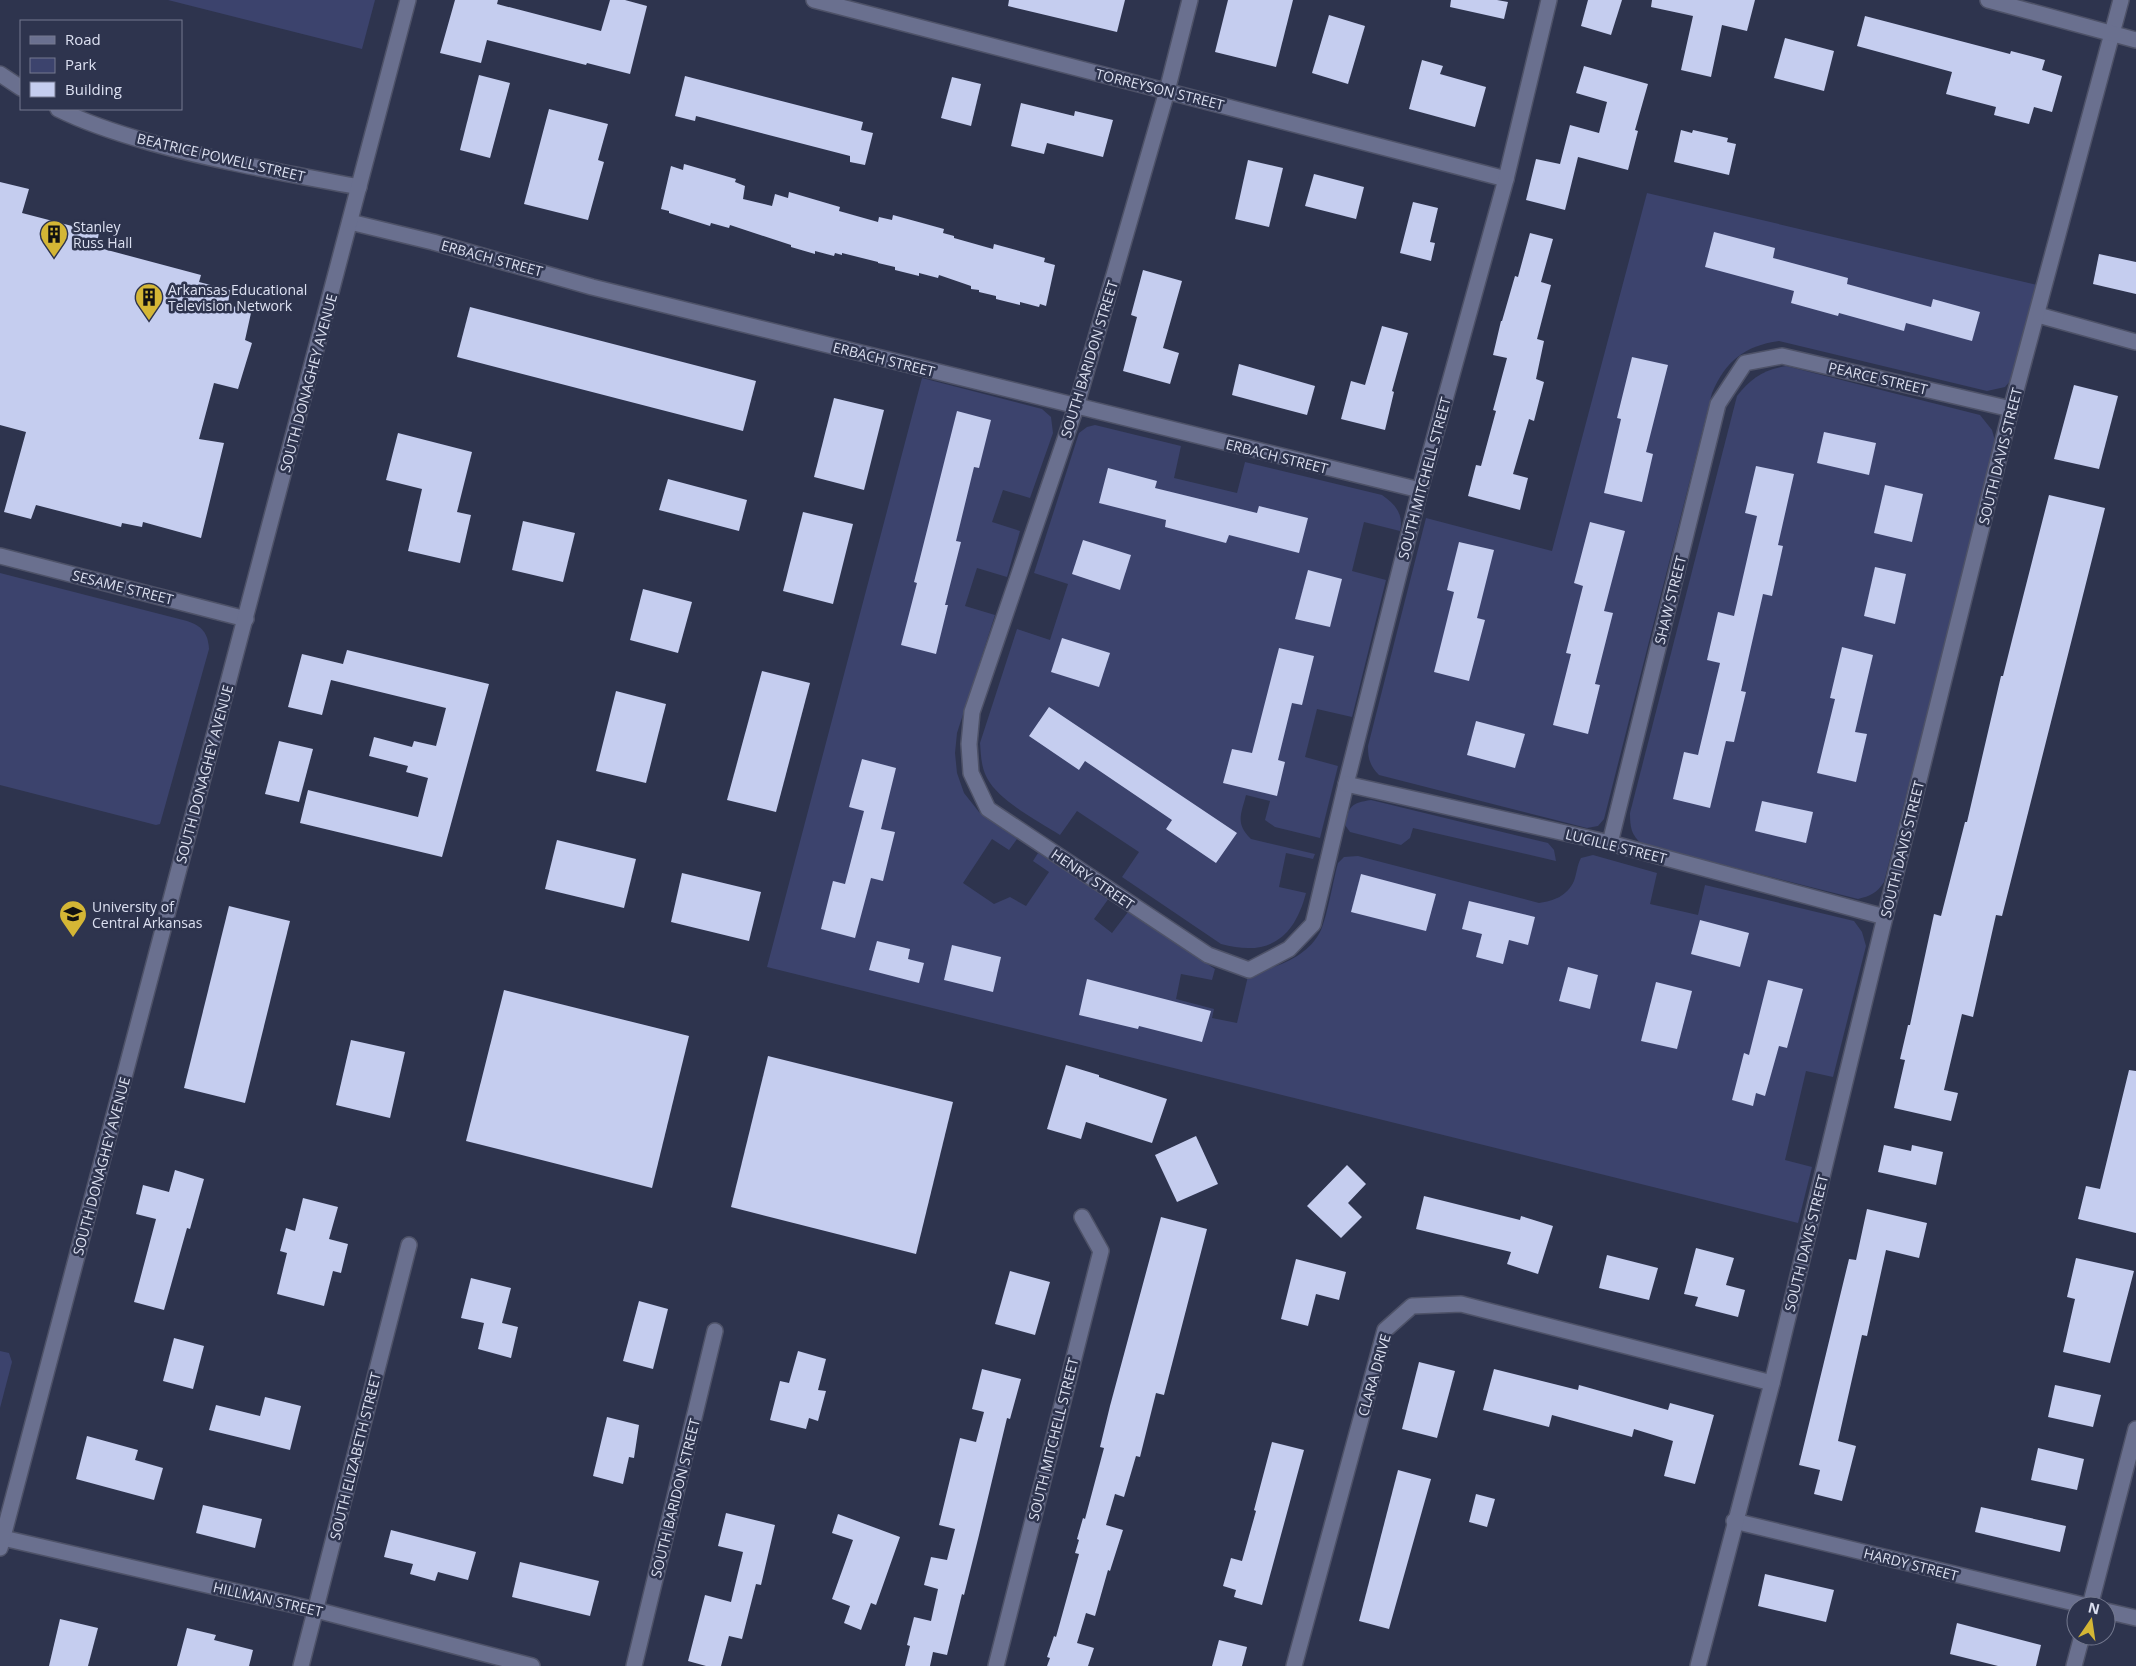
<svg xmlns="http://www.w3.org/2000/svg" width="2136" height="1666" font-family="'Open Sans',sans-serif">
  <rect width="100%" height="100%" fill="#2e344e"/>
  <g fill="#3c436d">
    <polygon points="168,0 375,0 362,49"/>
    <path d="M 1647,193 L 2037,285 L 2011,380 L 2005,387 L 1987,391 L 1779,341 C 1744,346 1726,361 1712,393 L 1604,819 L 1598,826 L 1587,828 L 1379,775 C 1370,766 1368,759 1368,746 L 1426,518 L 1552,551 Z"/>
    <path d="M 1786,366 L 1980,415 L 1992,430 L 1996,444 L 1884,882 C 1877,893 1870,896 1858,899 L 1642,844 C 1631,835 1630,827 1630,813 L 1737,396 C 1751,378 1763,370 1786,366 Z"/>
    <path d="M 922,378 L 1042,409 L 1051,417 L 1053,433 L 1030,498 L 1003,490 L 992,522 L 1020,531 L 1007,577 L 977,568 L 965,606 L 995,615 L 957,733 L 955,753 L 957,773 L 964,793 L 979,812 L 1017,839 L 1009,850 L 992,839 L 963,883 L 994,904 L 1010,897 L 1026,906 L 1049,872 L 1033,861 L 1038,853 L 1109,898 L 1094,919 L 1112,933 L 1128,912 L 1215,969 L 1212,980 L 1181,974 L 1176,999 L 1214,1009 L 1212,1018 L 1237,1023 L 1248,976 C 1275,967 1308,958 1321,930 C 1328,913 1333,881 1338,863 L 1344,857 L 1358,856 L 1539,903 C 1554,901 1567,896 1574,881 C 1577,873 1577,865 1581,858 L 1593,855 L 1657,873 L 1650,904 L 1698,915 L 1705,885 L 1854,921 L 1862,932 L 1866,946 L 1833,1077 L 1806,1071 L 1785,1160 L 1812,1167 L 1798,1223 L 767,967 Z"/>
    <path d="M 1095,425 L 1181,446 L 1174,478 L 1237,493 L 1245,462 L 1382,495 C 1395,504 1404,514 1400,531 L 1364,522 L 1352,571 L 1386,580 L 1352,717 L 1317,709 L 1305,757 L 1338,766 L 1320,838 L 1275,827 L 1265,820 L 1270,801 L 1246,795 C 1241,815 1235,823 1251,839 L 1315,854 L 1313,859 L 1286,853 L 1279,887 L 1306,893 C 1294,939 1268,957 1221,944 L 1122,877 L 1139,852 L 1077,811 L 1060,835 C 1038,821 999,801 987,778 C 981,767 981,755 980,743 L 1017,629 L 1050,640 L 1068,584 L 1034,573 L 1079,433 L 1087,427 Z"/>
    <path d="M 0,573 L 187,621 C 202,626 208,633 209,649 L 160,824 L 156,825 L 0,785 Z"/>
    <path d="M 1371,800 L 1548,843 L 1554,850 L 1556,861 L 1413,828 L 1410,838 L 1401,845 L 1350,832 L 1345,825 C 1349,806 1351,803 1371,800 Z"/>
    <polygon points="0,1351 9,1353 12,1362 0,1408"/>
  </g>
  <g fill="#c5cdef">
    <polygon points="455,0 498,0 497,4 601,31 610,0 625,0 647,6 630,74 587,63 586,65 487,40 481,63 440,53"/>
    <polygon points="1009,0 1125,0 1117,32 1008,6"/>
    <polygon points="1228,0 1293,0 1276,67 1215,52"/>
    <polygon points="1451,0 1497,0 1508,2 1504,19 1450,7"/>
    <polygon points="1588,0 1622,0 1611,35 1581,26"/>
    <polygon points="1652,0 1755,0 1747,31 1722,25 1711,77 1681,70 1693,16 1651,7"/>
    <polygon points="1329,15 1365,26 1348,84 1312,73"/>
    <polygon points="1865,16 2010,54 2011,51 2045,60 2042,70 2062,76 2052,112 2034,107 2029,124 1994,115 1996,107 1946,94 1952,72 1857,46"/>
    <polygon points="1785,38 1834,51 1824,91 1774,78"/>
    <polygon points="1422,60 1443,66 1440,74 1486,87 1475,127 1409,109"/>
    <polygon points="1584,66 1648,84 1635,130 1638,131 1628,170 1578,157 1565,210 1526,200 1536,159 1560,164 1570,125 1599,133 1607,102 1576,93"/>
    <polygon points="479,75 510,83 490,158 460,150"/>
    <polygon points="685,76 863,122 861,130 873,133 865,165 850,162 850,156 696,116 695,121 675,116"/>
    <polygon points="952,77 981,84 971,126 941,118"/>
    <polygon points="1021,103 1074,116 1075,111 1113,120 1103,157 1047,143 1044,154 1011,146"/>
    <polygon points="549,109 608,124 598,160 604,162 588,220 524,204"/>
    <polygon points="1681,130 1692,133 1693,130 1728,138 1727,142 1736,144 1729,175 1674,162"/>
    <polygon points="1248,160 1283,168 1269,227 1235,219"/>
    <polygon points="684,164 736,179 735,182 745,186 743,199 772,206 775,194 788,198 789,192 840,207 839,211 878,222 879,217 892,220 893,215 944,229 943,233 954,236 954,238 993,249 994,244 1045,258 1044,262 1055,265 1046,306 1040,304 1039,307 1020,302 1020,305 996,299 996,296 979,292 979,290 971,289 971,286 939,275 938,278 919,273 919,276 895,270 895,267 878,263 878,262 842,253 842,255 835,253 834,256 815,251 815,254 791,247 791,245 730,225 729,228 711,223 710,226 669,213 669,211 661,209 671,166 683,170"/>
    <polygon points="1314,174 1364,187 1356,219 1305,206"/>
    <polygon points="0,182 29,189 22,213 99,233 96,247 201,275 199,282 230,290 228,304 251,313 245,340 252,343 238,389 214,383 199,439 224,443 201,538 143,522 142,527 122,523 121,527 36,505 31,519 4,512 26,432 0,425"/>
    <polygon points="1413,202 1438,208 1430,242 1435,243 1431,261 1400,253"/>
    <polygon points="1714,232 1775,248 1773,258 1848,278 1847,284 1931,307 1933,299 1980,312 1972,341 1906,323 1904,331 1839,313 1838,316 1791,303 1794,291 1705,267"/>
    <polygon points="1530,233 1553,239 1541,282 1551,285 1537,339 1544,341 1536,379 1544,382 1534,421 1529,419 1513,474 1528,478 1520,510 1468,496 1476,465 1481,466 1496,411 1493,410 1507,358 1493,355 1501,321 1502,321 1515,276 1518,277"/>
    <polygon points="2099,254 2136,262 2136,294 2093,284"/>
    <polygon points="1143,270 1182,281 1163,348 1179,353 1170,384 1123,371 1137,317 1131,315"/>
    <polygon points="470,307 756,381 743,431 457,357"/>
    <polygon points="1382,326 1408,333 1392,391 1394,392 1385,430 1341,419 1351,381 1365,385"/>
    <polygon points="1632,357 1668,365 1646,452 1653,454 1642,502 1604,493 1621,419 1617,418"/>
    <polygon points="1239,364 1315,386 1307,415 1232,395"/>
    <polygon points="2074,385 2118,396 2099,469 2054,459"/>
    <polygon points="834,398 884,410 864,490 814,477"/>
    <polygon points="957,411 991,420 979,468 974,467 956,541 961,542 945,605 948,605 936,654 901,645 917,583 914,582"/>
    <polygon points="1824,432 1876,443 1869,475 1817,463"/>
    <polygon points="398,433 472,452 457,512 471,515 460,563 408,551 422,489 386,480"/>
    <polygon points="1756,466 1794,474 1778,545 1783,546 1772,596 1763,594 1741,691 1746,692 1734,742 1726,741 1710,808 1673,799 1684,752 1698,755 1720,663 1707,660 1718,612 1734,616 1757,516 1745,513"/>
    <polygon points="1108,468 1157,481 1155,488 1257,513 1259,506 1308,518 1299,553 1229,535 1226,543 1165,527 1166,520 1099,503"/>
    <polygon points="668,479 747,500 739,531 659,510"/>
    <polygon points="1885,485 1923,494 1912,542 1874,533"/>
    <polygon points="2049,495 2105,508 2002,916 1996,915 1973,1017 1962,1014 1944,1090 1958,1093 1951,1121 1894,1108 1905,1060 1900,1059 1908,1025 1910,1025 1934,914 1941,916 1965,822 1967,822 2001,676 2003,676 2013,636"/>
    <polygon points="803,512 853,524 833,604 783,591"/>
    <polygon points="523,521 575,533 563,582 512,570"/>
    <polygon points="1590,522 1625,531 1604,611 1613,613 1595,684 1600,685 1588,734 1553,725 1571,654 1566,653 1583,586 1574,583"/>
    <polygon points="1083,540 1131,555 1120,590 1072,574"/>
    <polygon points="1459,542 1494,550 1477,618 1485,620 1469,681 1434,672 1454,592 1447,590"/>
    <polygon points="1875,567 1906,574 1895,624 1864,616"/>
    <polygon points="1308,570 1342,579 1330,627 1295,619"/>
    <polygon points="643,589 692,602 678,653 630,640"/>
    <polygon points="1062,638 1110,653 1099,687 1051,672"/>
    <polygon points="1842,647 1873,655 1855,732 1867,734 1856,782 1817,773 1835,699 1830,698"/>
    <polygon points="1279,648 1314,656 1302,705 1292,703 1278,760 1285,762 1277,796 1223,783 1232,749 1252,753"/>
    <polygon points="347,650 489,684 442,857 300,823 308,790 418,817 428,778 406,772 408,766 369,756 374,737 412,747 414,741 436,746 446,708 331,680 322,715 288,707 302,654 343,664"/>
    <polygon points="762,671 810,683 776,812 727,800"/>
    <polygon points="616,691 666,704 646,783 596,771"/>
    <polygon points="1049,707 1237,833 1216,863 1166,829 1172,820 1085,761 1079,770 1029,736"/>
    <polygon points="1476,721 1525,734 1515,768 1467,755"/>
    <polygon points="279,741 313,749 299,802 265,794"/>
    <polygon points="862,759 896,768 881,829 895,832 883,881 871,878 855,938 821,929 833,881 845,884 864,811 849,807"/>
    <polygon points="1762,801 1813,812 1806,843 1755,831"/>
    <polygon points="557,840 636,859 624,908 545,889"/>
    <polygon points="682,873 761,892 749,941 671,922"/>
    <polygon points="1361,874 1436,894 1426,931 1351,912"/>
    <polygon points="1469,901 1535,917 1528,945 1509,940 1503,964 1476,957 1482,934 1462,929"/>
    <polygon points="229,906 290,921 245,1103 184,1088"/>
    <polygon points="1700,920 1749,933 1740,967 1691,954"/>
    <polygon points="877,941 910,949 908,959 924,963 919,983 869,970"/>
    <polygon points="952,945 1001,957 993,992 944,980"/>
    <polygon points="1568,967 1598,975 1590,1009 1559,1001"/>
    <polygon points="1087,979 1211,1011 1202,1042 1139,1026 1138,1029 1079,1015"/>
    <polygon points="1768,980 1803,989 1787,1048 1779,1046 1765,1096 1756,1093 1753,1106 1732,1100 1744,1053 1749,1055"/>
    <polygon points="1656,982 1692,991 1677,1049 1641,1041"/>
    <polygon points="504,990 689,1036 652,1188 466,1141"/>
    <polygon points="351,1040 405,1052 390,1118 336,1105"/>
    <polygon points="768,1056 953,1102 916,1254 731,1207"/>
    <polygon points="1066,1065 1099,1075 1099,1077 1167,1099 1152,1143 1086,1122 1081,1139 1047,1129"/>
    <polygon points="2129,1070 2136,1071 2136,1233 2078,1219 2086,1186 2100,1189"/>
    <polygon points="1196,1136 1218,1184 1177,1202 1155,1155"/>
    <polygon points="1884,1145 1911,1151 1912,1145 1943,1152 1936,1185 1878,1172"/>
    <polygon points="1347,1165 1366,1184 1348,1203 1362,1217 1341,1238 1307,1206"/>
    <polygon points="175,1170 204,1179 190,1229 187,1228 164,1310 134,1302 156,1219 136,1214 143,1185 169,1192"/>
    <polygon points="1424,1196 1520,1220 1521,1216 1553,1226 1538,1274 1507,1264 1511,1252 1416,1229"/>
    <polygon points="303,1198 338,1207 329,1239 348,1244 341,1273 333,1271 324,1306 277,1294 287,1253 280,1251 286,1228 295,1231"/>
    <polygon points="1867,1209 1927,1223 1919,1258 1886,1250 1867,1336 1862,1335 1838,1441 1856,1446 1842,1501 1814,1494 1820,1470 1799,1465 1849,1259 1856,1260"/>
    <polygon points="1161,1217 1207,1229 1164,1395 1156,1393 1140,1457 1136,1456 1124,1497 1115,1494 1106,1525 1123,1530 1110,1571 1108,1570 1095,1616 1086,1613 1077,1643 1094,1648 1088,1666 1047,1666 1050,1658 1047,1657 1054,1636 1056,1637 1079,1554 1075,1553 1079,1540 1077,1539 1083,1518 1085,1519 1104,1448 1100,1447 1110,1406"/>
    <polygon points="1696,1248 1734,1258 1726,1285 1745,1290 1738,1317 1695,1306 1698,1297 1684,1294"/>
    <polygon points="1607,1255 1658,1268 1649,1300 1599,1288"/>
    <polygon points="2076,1258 2134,1271 2110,1363 2063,1352 2075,1299 2067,1297"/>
    <polygon points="1296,1259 1346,1272 1339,1300 1316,1294 1308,1326 1281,1319"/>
    <polygon points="1010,1271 1050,1282 1035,1335 995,1324"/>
    <polygon points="471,1278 511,1288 502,1323 518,1327 511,1358 478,1349 484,1323 461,1318"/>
    <polygon points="639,1301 668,1309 653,1369 623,1361"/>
    <polygon points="174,1338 204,1346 193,1389 163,1381"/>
    <polygon points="798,1351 826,1359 818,1390 826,1391 818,1421 809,1418 806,1429 770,1420 780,1381 789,1383"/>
    <polygon points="1419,1362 1455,1371 1437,1438 1402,1429"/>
    <polygon points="982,1369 1021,1379 1010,1419 1007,1418 979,1535 964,1595 962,1594 947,1655 933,1652 930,1666 905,1666 910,1646 907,1645 914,1617 931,1621 938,1589 924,1585 931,1557 947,1560 955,1529 939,1525 960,1438 976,1442 984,1412 972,1409"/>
    <polygon points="1494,1369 1578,1390 1579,1385 1668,1410 1670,1403 1714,1415 1695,1484 1664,1476 1673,1441 1634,1429 1632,1437 1552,1415 1549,1427 1483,1410"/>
    <polygon points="2055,1385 2101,1395 2093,1427 2048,1417"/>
    <polygon points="265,1397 301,1406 290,1450 209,1430 216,1405 260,1416"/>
    <polygon points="607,1417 639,1425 634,1458 629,1457 623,1484 593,1476"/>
    <polygon points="87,1436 138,1450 135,1460 163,1468 154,1500 76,1479"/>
    <polygon points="1272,1442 1304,1450 1262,1605 1234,1597 1236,1590 1223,1586 1231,1558 1242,1561 1256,1511 1254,1510"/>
    <polygon points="2038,1448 2084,1459 2077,1490 2031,1480"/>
    <polygon points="1398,1470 1431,1479 1389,1629 1359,1621"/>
    <polygon points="1476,1494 1495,1499 1487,1527 1469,1522"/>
    <polygon points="203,1505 262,1519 255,1548 196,1533"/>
    <polygon points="1981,1507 2066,1526 2060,1552 1975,1532"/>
    <polygon points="726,1513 775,1525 761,1585 756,1584 742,1639 729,1636 721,1666 706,1666 688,1661 705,1595 731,1602 743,1552 718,1546"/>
    <polygon points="838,1514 900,1537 876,1605 871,1603 861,1630 844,1623 850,1606 832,1599 853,1540 832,1533"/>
    <polygon points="391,1530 476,1552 468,1580 438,1572 435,1581 410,1574 413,1564 384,1557"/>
    <polygon points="520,1562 599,1581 590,1616 512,1597"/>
    <polygon points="1765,1574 1834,1590 1826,1622 1758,1606"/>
    <polygon points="60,1619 98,1628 88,1666 49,1666"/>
    <polygon points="1957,1623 2041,1645 2036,1666 1998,1666 1950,1654"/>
    <polygon points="187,1628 216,1635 214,1640 253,1650 249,1666 177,1666"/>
    <polygon points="1219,1640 1247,1647 1242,1666 1212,1666"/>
  </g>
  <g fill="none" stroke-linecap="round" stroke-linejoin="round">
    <g stroke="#4e5268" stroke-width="18">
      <g id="minor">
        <polyline points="814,0 1506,179"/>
        <polyline points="1190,0 1167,91 1076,407 972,712 969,744 971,773 988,809 1208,955 1249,970 1289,949 1313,924 1346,784 1420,490 1506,179 1549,0"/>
        <polyline points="0,74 21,88"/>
        <path d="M 58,109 C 88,124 120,134 152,143 C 220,162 290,174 359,187"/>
        <polyline points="350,222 433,242 592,287 1420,490"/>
        <polyline points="2038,315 2136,342"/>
        <polyline points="0,556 246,619"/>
        <polyline points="1346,784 1610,843 1885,917"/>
        <polyline points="1610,843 1718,404 1745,363 1782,356 2011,409"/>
        <polyline points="1734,1521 2087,1606"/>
        <polyline points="3,1538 316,1610 532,1666"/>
        <polyline points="2090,1606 2136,1429"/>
        <polyline points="2106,1611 2136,1618"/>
        <polyline points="301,1666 409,1245"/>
        <polyline points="634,1666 715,1331"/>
        <polyline points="996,1666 1101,1251 1082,1217"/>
        <polyline points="1294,1666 1385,1330 1412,1306 1461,1304 1772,1383"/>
        <polyline points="1698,1666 1772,1383 1885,917 2011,409 2121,0"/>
        <polyline points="2074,1666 2082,1636"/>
      </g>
    </g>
    <g stroke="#4e5268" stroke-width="18">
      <g id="tertiary">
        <polyline points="1988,0 2136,40"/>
        <polyline points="0,1548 408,0"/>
      </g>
    </g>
    <use href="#minor" stroke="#6a708f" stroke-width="15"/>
    <use href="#tertiary" stroke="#6a708f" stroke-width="15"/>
  </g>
  <defs>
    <g id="building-pin" transform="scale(1.4375)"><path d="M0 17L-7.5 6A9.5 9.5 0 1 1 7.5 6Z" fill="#d4b635" stroke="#2e344e"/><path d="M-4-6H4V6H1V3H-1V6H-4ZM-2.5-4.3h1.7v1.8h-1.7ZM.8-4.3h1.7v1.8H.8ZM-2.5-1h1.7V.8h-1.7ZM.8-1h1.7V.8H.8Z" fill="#111"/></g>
    <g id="university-pin" transform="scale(1.4375)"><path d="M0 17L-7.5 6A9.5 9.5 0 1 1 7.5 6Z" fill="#d4b635" stroke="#2e344e"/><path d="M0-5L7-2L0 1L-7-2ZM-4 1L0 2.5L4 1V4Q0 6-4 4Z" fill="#111"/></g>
  </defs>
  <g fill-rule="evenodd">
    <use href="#building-pin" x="54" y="234"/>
    <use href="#building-pin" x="149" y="297"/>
    <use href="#university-pin" x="73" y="914"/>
  </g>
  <g text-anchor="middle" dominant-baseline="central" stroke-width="5" stroke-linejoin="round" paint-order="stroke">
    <g font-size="14" fill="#dce0f1" stroke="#2e344e">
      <text transform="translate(1160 89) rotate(14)">TORREYSON STREET</text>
      <text transform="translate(221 157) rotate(13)">BEATRICE POWELL STREET</text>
      <text transform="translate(492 258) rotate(15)">ERBACH STREET</text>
      <text transform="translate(884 359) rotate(14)">ERBACH STREET</text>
      <text transform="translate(1089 359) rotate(-73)">SOUTH BARIDON STREET</text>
      <text transform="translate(1878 378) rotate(13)">PEARCE STREET</text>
      <text transform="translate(308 383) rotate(-75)">SOUTH DONAGHEY AVENUE</text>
      <text transform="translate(1277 456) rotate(14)">ERBACH STREET</text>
      <text transform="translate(2000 456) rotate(-76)">SOUTH DAVIS STREET</text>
      <text transform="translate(1424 478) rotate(-75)">SOUTH MITCHELL STREET</text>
      <text transform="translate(123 587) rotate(14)">SESAME STREET</text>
      <text transform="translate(1670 600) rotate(-76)">SHAW STREET</text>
      <text transform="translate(204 774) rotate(-75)">SOUTH DONAGHEY AVENUE</text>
      <text transform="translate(1616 846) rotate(14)">LUCILLE STREET</text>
      <text transform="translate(1902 849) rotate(-76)">SOUTH DAVIS STREET</text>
      <text transform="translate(1093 879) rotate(34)">HENRY STREET</text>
      <text transform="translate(101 1166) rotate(-75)">SOUTH DONAGHEY AVENUE</text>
      <text transform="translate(1806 1243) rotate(-76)">SOUTH DAVIS STREET</text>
      <text transform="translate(1374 1375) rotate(-74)">CLARA DRIVE</text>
      <text transform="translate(1053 1439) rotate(-76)">SOUTH MITCHELL STREET</text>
      <text transform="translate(355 1456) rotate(-76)">SOUTH ELIZABETH STREET</text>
      <text transform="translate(675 1498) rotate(-76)">SOUTH BARIDON STREET</text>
      <text transform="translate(1911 1564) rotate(14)">HARDY STREET</text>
      <text transform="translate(268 1599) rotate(13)">HILLMAN STREET</text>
    </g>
    <g font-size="14" fill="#dce0f1" stroke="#2e344e" text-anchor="start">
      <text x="73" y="226">Stanley<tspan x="73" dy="16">Russ Hall</tspan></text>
      <text x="168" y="289">Arkansas Educational<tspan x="168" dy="16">Television Network</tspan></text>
      <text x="92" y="906">University of<tspan x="92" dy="16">Central Arkansas</tspan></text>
    </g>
  </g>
  <rect x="20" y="20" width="162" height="90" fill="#2e344e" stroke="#74798f"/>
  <rect x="30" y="36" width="25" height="8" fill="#6a708f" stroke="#74798f"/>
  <text x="65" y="45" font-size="15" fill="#dce0f1">Road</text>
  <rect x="30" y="58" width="25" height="15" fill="#3c436d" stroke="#74798f"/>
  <text x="65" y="70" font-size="15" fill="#dce0f1">Park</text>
  <rect x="30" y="82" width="25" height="15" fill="#c5cdef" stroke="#74798f"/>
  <text x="65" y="95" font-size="15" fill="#dce0f1">Building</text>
  <g transform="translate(2091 1621) rotate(13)"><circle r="24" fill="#2e344e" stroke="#74798f"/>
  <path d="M0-4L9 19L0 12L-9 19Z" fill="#d4b635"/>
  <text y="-8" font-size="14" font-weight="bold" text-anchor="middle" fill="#dce0f1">N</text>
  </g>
</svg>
